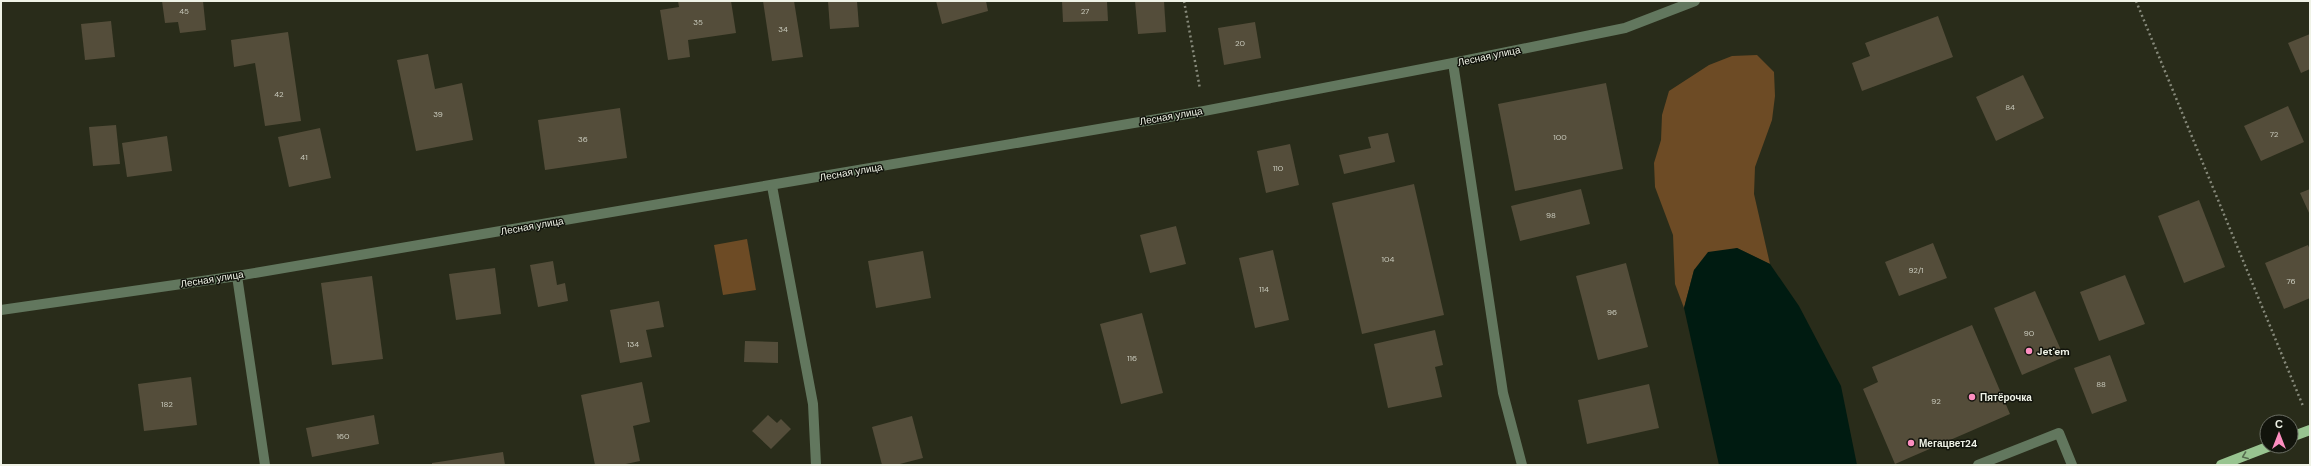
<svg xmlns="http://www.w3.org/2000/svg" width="2311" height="466" font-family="'DM Sans',sans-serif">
  <rect width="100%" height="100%" fill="#292c1a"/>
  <g fill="#6d4b25">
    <polygon points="1757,55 1774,72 1775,96 1772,120 1755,167 1754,194 1770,264 1737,248 1694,270 1684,308 1675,284 1673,235 1655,187 1654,163 1661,140 1662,115 1669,91 1709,65 1732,56"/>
    <polygon points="747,239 756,290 723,295 714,245"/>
  </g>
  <polygon fill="#001b11" points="1737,248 1770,264 1799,306 1841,386 1857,465 1719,465 1684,308 1694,270 1708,252"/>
  <g fill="#544d3a">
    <polygon points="162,1 203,1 206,30 180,33 178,22 165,23"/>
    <polygon points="678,1 731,1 736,33 688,40 690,57 668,60 660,10 679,7"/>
    <polygon points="763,1 794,1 803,57 772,61"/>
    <polygon points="828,1 857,1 859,27 830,29"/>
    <polygon points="936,1 986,1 988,11 942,24"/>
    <polygon points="1062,1 1107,1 1108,21 1063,22"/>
    <polygon points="1135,1 1164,1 1166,32 1138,34"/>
    <polygon points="1938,16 1953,57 1862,91 1852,63 1870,56 1865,43"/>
    <polygon points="111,21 115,57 85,60 81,24"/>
    <polygon points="1255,22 1261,58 1224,65 1218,28"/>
    <polygon points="288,32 301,121 265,126 255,63 234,67 231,40"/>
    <polygon points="2310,34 2310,69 2301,73 2288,43"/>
    <polygon points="428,54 435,89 462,83 473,140 416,151 397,60"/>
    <polygon points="2023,75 2044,118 1996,141 1976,97"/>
    <polygon points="1606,83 1623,169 1515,191 1498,104"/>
    <polygon points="2288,106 2304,142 2261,161 2244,126"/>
    <polygon points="620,108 627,158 545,170 538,120"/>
    <polygon points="116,125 120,164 93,166 89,127"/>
    <polygon points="320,128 331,178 289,187 278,137"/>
    <polygon points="1388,133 1395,162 1344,174 1339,155 1371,148 1368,137"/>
    <polygon points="167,136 172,171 127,177 122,143"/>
    <polygon points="1290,144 1299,185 1266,193 1257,151"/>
    <polygon points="1414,184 1444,315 1362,334 1332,203"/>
    <polygon points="1581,189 1590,224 1520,241 1511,206"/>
    <polygon points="2310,189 2310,215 2300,193"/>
    <polygon points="2199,200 2225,267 2184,283 2158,216"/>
    <polygon points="1176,226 1186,264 1150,273 1140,235"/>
    <polygon points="1933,243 1947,278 1899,296 1885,262"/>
    <polygon points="2308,245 2310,250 2310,298 2284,309 2265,263"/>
    <polygon points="1273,250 1289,320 1255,328 1239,258"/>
    <polygon points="923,251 931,298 876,308 868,261"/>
    <polygon points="553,261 557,285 565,283 568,301 538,307 530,265"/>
    <polygon points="1626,263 1648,347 1598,360 1576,276"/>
    <polygon points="495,268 501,314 456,320 449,274"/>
    <polygon points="2125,275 2145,324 2099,341 2080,292"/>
    <polygon points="372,276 383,359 332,365 321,283"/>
    <polygon points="2035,291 2064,357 2022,375 1994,308"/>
    <polygon points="659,301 664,327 646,330 652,357 620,363 610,310"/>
    <polygon points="1142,313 1163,393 1121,404 1100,324"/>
    <polygon points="1972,325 2010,414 1895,464 1863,389 1878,382 1872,367"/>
    <polygon points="1435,330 1443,365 1435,367 1442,397 1388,408 1374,344"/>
    <polygon points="745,341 778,342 778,363 744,362"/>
    <polygon points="2110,355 2127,401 2092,414 2074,368"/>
    <polygon points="191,377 197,425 144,431 138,384"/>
    <polygon points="642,382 650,422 633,426 640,461 621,465 595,465 581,395"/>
    <polygon points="1649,384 1659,428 1587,444 1578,400"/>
    <polygon points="374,415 379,444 312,457 306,428"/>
    <polygon points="768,415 777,423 781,419 791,429 771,449 752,431"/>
    <polygon points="912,416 923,458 896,465 882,465 872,427"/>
    <polygon points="503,452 505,465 432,465 432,463"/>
  </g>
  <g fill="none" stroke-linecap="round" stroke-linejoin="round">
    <g stroke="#86897a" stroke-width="2.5" stroke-dasharray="2 3" stroke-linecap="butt">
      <polyline points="1184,1 1200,89"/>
      <polyline points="2136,1 2303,406"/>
    </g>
    <g stroke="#62775e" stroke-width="10">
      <polyline points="1453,63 1503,393 1522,465"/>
      <polyline points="772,186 813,404 816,465"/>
      <polyline points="237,276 265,465"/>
      <polyline points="1,310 237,276 1204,111 1453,63 1625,28 1695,1"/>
      <polyline points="1978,465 2059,433 2072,465"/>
    </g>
    <g stroke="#98c490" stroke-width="10">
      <polyline points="2291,437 2310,430"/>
      <polyline points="2221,465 2270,446"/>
    </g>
  </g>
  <defs><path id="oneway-chevron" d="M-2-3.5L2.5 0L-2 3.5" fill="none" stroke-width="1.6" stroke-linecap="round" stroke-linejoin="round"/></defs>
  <use stroke="#556c4e" href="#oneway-chevron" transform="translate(2245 456) rotate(159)"/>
  <g fill="#fd8ec0" stroke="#12140c" stroke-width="1.5">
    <circle cx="2029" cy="351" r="4"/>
    <circle cx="1972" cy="397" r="4"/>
    <circle cx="1911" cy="443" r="4"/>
  </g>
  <g text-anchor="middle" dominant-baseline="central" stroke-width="3" stroke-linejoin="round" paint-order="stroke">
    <g font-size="8" fill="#c8c9bb">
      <text x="184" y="11">45</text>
      <text x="1085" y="11">27</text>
      <text x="698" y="22">35</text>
      <text x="783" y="29">34</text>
      <text x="1240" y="43">20</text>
      <text x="279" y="94">42</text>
      <text x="2010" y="107">84</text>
      <text x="438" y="114">39</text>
      <text x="2274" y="134">72</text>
      <text x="1560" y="137">100</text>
      <text x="583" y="139">36</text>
      <text x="304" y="157">41</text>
      <text x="1278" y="168">110</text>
      <text x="1551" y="215">98</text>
      <text x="1388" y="259">104</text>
      <text x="1916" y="270">92/1</text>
      <text x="2291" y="281">76</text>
      <text x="1264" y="289">114</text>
      <text x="1612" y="312">96</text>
      <text x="2029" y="333">90</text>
      <text x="633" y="344">134</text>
      <text x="1132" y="358">116</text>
      <text x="2101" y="384">88</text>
      <text x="1936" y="401">92</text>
      <text x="167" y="404">182</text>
      <text x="343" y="436">160</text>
    </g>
    <g font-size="10" fill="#eff2e6" stroke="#12140c">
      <text transform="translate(1489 56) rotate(-12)">Лесная улица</text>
      <text transform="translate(1171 116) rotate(-10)">Лесная улица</text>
      <text transform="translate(851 172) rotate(-10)">Лесная улица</text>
      <text transform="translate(532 226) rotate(-10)">Лесная улица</text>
      <text transform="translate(212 279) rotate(-9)">Лесная улица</text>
    </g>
    <g font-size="10" font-weight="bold" fill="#eff2e6" stroke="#12140c" text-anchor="start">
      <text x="2037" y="351">Jet'em</text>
      <text x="1980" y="397">Пятёрочка</text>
      <text x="1919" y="443">Мегацвет24</text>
    </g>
  </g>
  <rect width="2311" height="466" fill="none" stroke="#eff2e6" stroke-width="4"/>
  <g transform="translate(2279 434)"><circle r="19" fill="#12140c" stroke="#6a6d63"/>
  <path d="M0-3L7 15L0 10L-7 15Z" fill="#fd8ec0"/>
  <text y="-6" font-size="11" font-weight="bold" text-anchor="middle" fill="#eff2e6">С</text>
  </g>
</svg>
